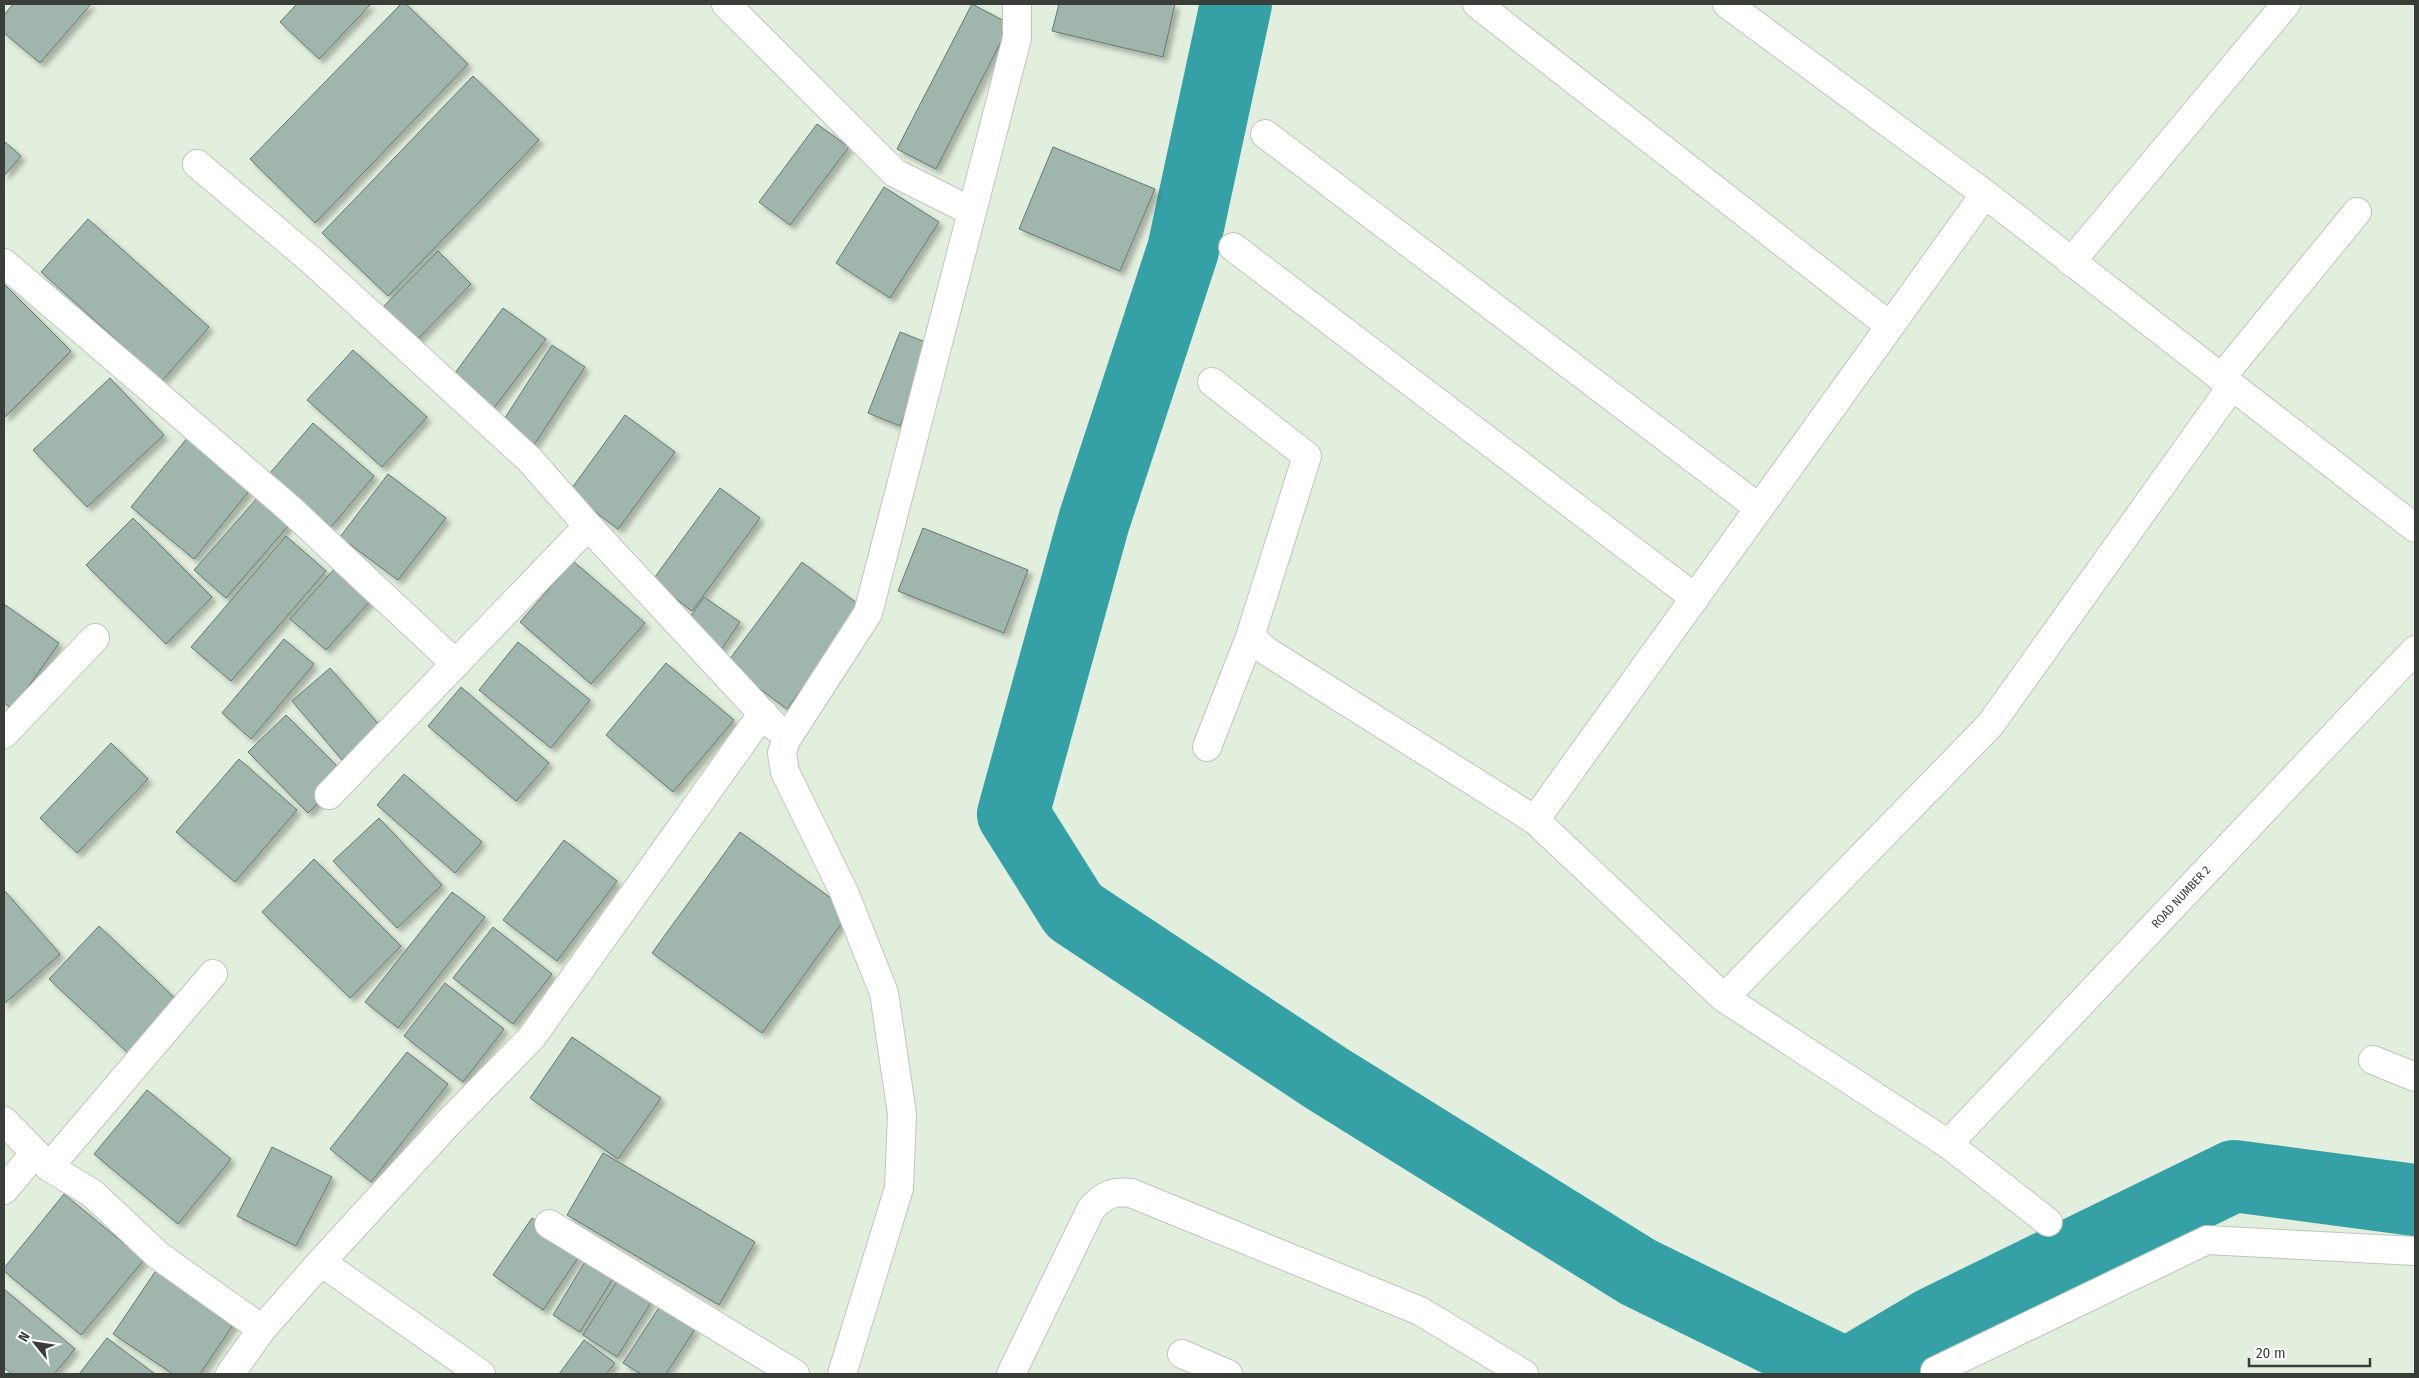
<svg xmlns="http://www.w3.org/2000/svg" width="2419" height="1378" font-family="'Fira Sans Condensed',sans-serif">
  <defs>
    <filter id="shadow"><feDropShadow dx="4.5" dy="4.5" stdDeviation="2.5" flood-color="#0004"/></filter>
  </defs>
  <rect width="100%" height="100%" fill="#e3efde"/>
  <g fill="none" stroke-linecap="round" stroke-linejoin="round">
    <g stroke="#35a1a7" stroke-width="72">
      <polyline points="1236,4 1183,250 1094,521 1013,814 1074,911 1326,1078 1638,1272 1846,1374"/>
      <polyline points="1847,1374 1935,1322 2234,1176 2415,1200"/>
    </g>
  </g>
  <g fill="#a0b5ac" stroke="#647870" filter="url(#shadow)">
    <polygon points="13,4 91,4 40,63 4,33 4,15"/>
    <polygon points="297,4 371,4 319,59 280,22"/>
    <polygon points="401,4 406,4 468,64 315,223 250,159"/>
    <polygon points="972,4 1010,24 936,169 897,149"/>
    <polygon points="1059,4 1175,4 1163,57 1052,31"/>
    <polygon points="473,76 539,140 388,296 322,233"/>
    <polygon points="817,124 849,147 790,225 759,202"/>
    <polygon points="4,141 21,156 4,176"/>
    <polygon points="1053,147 1155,189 1120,271 1019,229"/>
    <polygon points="884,187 939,222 890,298 836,263"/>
    <polygon points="88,219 209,327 162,381 41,272"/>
    <polygon points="438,251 471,284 413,344 379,311"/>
    <polygon points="4,284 71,351 4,418"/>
    <polygon points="503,308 546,339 494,408 452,377"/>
    <polygon points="900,332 933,345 900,426 868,413"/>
    <polygon points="552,345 585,367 534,445 501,424"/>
    <polygon points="353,350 427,417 382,467 307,400"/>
    <polygon points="110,378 164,435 87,507 33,450"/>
    <polygon points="625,415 675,452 618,529 569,492"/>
    <polygon points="313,423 374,476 331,527 270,473"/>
    <polygon points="188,437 250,490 194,559 131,507"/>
    <polygon points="388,474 446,518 398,580 340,537"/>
    <polygon points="720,488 760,518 692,611 652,581"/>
    <polygon points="258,497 289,525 226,598 194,570"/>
    <polygon points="133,518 212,597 166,644 86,565"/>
    <polygon points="923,528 1028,570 1004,633 898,591"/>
    <polygon points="286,536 326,571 231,681 191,647"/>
    <polygon points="573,561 645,623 591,684 520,622"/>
    <polygon points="802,562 862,607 787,709 726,664"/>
    <polygon points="335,568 371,600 326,650 290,619"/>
    <polygon points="704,597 740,622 720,651 684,626"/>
    <polygon points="4,604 59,643 13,709 4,703"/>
    <polygon points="284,639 314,664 251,739 222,713"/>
    <polygon points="518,642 590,700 551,748 479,690"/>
    <polygon points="666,663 734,720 673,792 606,735"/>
    <polygon points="330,668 381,727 342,760 292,701"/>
    <polygon points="461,687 549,763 516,801 428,726"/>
    <polygon points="286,715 346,775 308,813 248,752"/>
    <polygon points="111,743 148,779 77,853 40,818"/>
    <polygon points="239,759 297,810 235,882 176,832"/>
    <polygon points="404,774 482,842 455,873 377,805"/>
    <polygon points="379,818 442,885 397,928 333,861"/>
    <polygon points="740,832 850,912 762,1033 652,953"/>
    <polygon points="564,840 617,881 557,961 503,920"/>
    <polygon points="314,859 401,946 350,998 262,912"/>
    <polygon points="4,890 60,954 4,1004"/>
    <polygon points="452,892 485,917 398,1028 365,1002"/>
    <polygon points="99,926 178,1001 128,1053 49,979"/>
    <polygon points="493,927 552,974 513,1024 453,978"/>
    <polygon points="445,983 504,1029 463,1082 404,1036"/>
    <polygon points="572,1037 661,1098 618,1159 530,1098"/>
    <polygon points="407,1052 448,1084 371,1182 330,1149"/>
    <polygon points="147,1090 231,1159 178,1224 94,1154"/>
    <polygon points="272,1147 332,1177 296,1246 237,1216"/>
    <polygon points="603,1153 755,1242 719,1305 567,1215"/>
    <polygon points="64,1194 144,1260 81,1335 4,1271 4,1268"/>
    <polygon points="532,1218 582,1252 543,1310 493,1275"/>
    <polygon points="586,1260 614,1277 580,1332 553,1315"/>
    <polygon points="159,1266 237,1319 200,1374 173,1374 113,1334"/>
    <polygon points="618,1280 652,1301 617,1357 583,1335"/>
    <polygon points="4,1289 75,1349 54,1374 12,1374 4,1368"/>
    <polygon points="660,1306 695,1329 666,1374 641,1374 623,1363"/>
    <polygon points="107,1338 155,1374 79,1374"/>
    <polygon points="584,1340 615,1363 606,1374 559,1374"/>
  </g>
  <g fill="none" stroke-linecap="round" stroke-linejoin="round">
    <g stroke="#bcc8b7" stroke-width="30">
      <g id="minor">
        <polyline points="726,4 895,173 971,211"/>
        <polyline points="1477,4 1890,326"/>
        <polyline points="1727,4 1985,194 2415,528"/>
        <polyline points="1265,134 1759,508"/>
        <polyline points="197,164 311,260 530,460 588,526 775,727"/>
        <polyline points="1233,247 1695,598"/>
        <polyline points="2071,262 2286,4"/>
        <polyline points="4,263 289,508 456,664"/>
        <polyline points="2221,378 2357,212"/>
        <polyline points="1212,382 1307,456 1250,637 1268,652 1535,820 1724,998 1948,1144 2048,1222"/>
        <polyline points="4,734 95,638"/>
        <polyline points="1207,747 1250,637"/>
        <polyline points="329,795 588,526"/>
        <polyline points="1535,820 1985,194"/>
        <polyline points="1724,998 1990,725 2232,386"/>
        <polyline points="2373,1060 2415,1077"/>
        <polyline points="4,1121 49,1167 92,1193 159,1256 262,1329"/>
        <polyline points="1948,1144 2415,650"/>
        <polyline points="49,1167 213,974"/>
        <polyline points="4,1190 35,1153"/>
        <polyline points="549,1224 795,1374"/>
        <polyline points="321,1262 481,1374"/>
        <polyline points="1182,1354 1228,1374"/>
        <polyline points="1935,1371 2207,1240 2415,1251"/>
        <polyline points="230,1374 262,1329 321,1262 451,1120 532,1037 763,713"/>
        <polyline points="842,1374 899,1188 902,1114 884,993 844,892 785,772 782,753 786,740 868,613 1017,38 1017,4"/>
        <path d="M 1011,1374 L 1091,1209 C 1104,1195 1112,1191 1131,1193 L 1420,1311 L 1524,1374"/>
      </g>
    </g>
    <use href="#minor" stroke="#fff" stroke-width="28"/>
  </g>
  <g text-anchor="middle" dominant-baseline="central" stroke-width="4.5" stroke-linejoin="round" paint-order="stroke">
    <g font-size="12" fill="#393e38" stroke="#fff">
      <text transform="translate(2181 897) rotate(-47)">ROAD NUMBER 2</text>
    </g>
  </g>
  <rect width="2419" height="1378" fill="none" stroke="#393e38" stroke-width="10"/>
  <g transform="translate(35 1343) rotate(300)" stroke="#ffffff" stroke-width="4" paint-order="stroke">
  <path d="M0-4L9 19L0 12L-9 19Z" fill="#393e38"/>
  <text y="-8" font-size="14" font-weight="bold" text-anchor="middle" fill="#393e38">N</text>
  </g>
  <path d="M2249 1358v8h121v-8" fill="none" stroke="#393e38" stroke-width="2.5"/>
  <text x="2256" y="1358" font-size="15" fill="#393e38" stroke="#ffffff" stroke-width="4" paint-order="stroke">20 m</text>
</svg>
